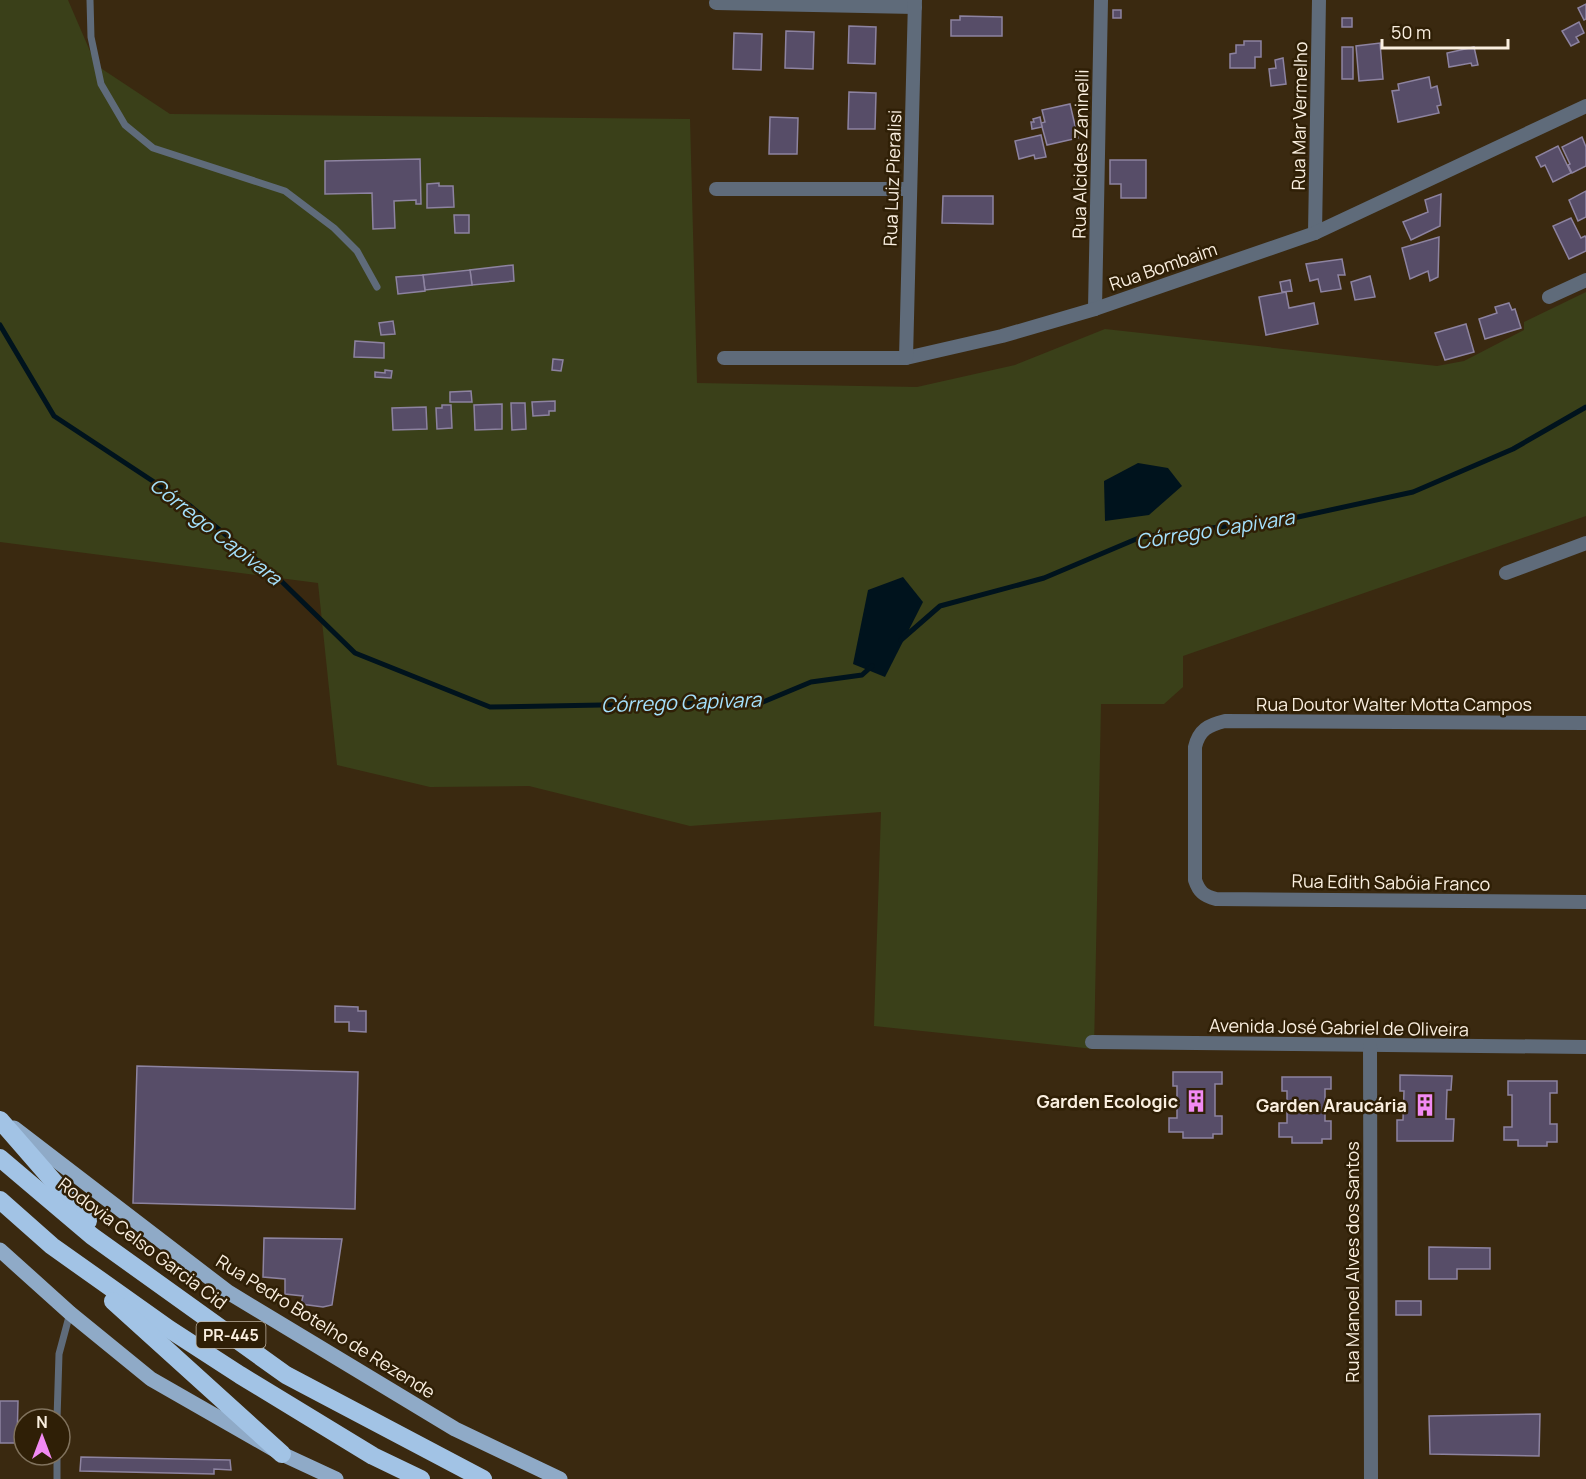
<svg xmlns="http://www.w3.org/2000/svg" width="1586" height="1479" font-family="Manrope,sans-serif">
  <rect width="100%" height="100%" fill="#3a2910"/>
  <polygon fill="#3a4019" points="0,0 68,0 96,65 170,114 690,119 697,383 917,387 1015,365 1105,329 1437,366 1464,361 1524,330 1524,322 1586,292 1586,516 1183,656 1183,687 1164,704 1101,704 1094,1049 874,1026 881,812 690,826 529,786 430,787 337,765 318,583 0,542"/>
  <g fill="#00131d">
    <polygon points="1138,463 1168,468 1182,486 1149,515 1105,521 1104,481"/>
    <polygon points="903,577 923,602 885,677 853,664 868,590"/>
  </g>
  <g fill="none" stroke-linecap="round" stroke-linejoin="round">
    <g stroke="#00131d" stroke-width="5">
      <polyline points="0,325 54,416 189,505 275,575 355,653 490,707 763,702 811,682 862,675 872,666"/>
      <polyline points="901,640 940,606 1044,578 1141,537 1298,517 1413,492 1513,449 1586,407"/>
    </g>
  </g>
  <g fill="#574d68" stroke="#8d83a0" stroke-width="1.5">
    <polygon points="1586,4 1586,19 1584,20 1578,8"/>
    <rect x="1113" y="10" width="8" height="8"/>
    <polygon points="960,16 1002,17 1002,36 951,36 951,20 960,20"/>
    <rect x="1342" y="18" width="10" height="9"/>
    <polygon points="1579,22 1584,33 1576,37 1579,42 1571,46 1562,31"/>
    <polygon points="849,26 876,27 875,64 848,63"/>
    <polygon points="786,31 814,32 813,69 785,68"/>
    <polygon points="734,33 762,34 761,70 733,69"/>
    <polygon points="1244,41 1261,41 1261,57 1255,57 1255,68 1230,68 1230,54 1236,53 1236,45 1244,45"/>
    <polygon points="1380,43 1383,79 1359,81 1356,46"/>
    <rect x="1342" y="47" width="11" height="32"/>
    <polygon points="1474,47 1478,65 1472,66 1471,63 1449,67 1447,53"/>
    <polygon points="1283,58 1286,84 1271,86 1269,69 1276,68 1275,60"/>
    <polygon points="1429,77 1431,88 1437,86 1441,105 1437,106 1439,113 1398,122 1392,91 1399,90 1398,84"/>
    <polygon points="849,92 876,93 875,129 848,129"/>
    <polygon points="1070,104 1078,138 1047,145 1041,123 1045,122 1042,110"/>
    <polygon points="770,117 798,118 797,154 769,154"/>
    <polygon points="1040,117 1042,127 1032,129 1031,122 1034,122 1033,119"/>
    <polygon points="1041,135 1046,157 1035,159 1034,155 1019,159 1015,141"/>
    <polygon points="1582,137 1586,147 1586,166 1572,173 1568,165 1570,164 1562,147"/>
    <polygon points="1558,146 1571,173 1553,182 1545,165 1541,167 1536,157"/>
    <polygon points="420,159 421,204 416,204 416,200 394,201 395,228 373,229 372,193 325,194 325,161"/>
    <polygon points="1110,160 1146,160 1146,198 1121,198 1121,184 1110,184"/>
    <polygon points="439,183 439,186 453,186 454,207 427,208 427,184"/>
    <polygon points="1586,191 1586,217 1578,221 1569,200"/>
    <polygon points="1441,194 1440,226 1411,240 1403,222 1428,212 1425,200"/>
    <polygon points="943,196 993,196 993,224 942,223"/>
    <polygon points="454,215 469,215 469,233 455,233"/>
    <polygon points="1571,218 1581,238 1585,236 1586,238 1586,251 1569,259 1553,226"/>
    <polygon points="1439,237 1438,277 1430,281 1428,271 1410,279 1402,248"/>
    <polygon points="1342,259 1345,275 1338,275 1341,289 1321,292 1318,279 1310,281 1306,264"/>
    <polygon points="513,265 514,281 472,285 470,270"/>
    <polygon points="470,270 472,285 425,290 423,275"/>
    <polygon points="423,275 425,291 398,294 396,277"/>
    <polygon points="1370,276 1375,297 1355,300 1351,282"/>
    <polygon points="1290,280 1292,291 1282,292 1280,282"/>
    <polygon points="1286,292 1289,308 1314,303 1318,324 1266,335 1259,297"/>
    <polygon points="1509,303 1512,310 1515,309 1521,328 1485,339 1479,319 1497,313 1495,307"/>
    <polygon points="393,321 395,334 381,335 379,323"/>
    <polygon points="1466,324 1474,352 1445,360 1435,333"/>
    <polygon points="355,341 384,343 384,358 354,357"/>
    <polygon points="553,359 563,360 561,371 552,370"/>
    <polygon points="385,370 392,371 391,378 375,377 375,372 385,373"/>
    <polygon points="471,391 472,402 450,402 450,392"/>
    <polygon points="555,401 555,411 549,411 549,415 533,416 532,402"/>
    <polygon points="511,403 525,403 526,429 512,430"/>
    <polygon points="502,404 502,429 475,430 474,405"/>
    <polygon points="442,405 451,405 452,428 437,429 436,408 442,408"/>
    <polygon points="426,407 427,429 393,430 392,408"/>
    <polygon points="335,1006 358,1007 358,1011 366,1011 366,1032 349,1031 349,1022 335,1022"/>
    <polygon points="137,1066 358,1072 355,1209 133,1203"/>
    <polygon points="1173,1072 1222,1072 1222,1084 1215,1084 1215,1116 1222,1116 1222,1134 1213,1134 1213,1138 1183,1138 1183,1132 1169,1132 1169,1118 1177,1118 1177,1086 1173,1086"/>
    <polygon points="1400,1075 1452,1076 1451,1090 1447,1090 1446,1119 1454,1119 1453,1141 1397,1141 1397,1120 1403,1120 1404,1091 1400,1091"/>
    <polygon points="1282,1077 1331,1077 1331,1089 1325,1089 1325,1121 1331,1121 1331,1139 1322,1139 1322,1143 1292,1143 1292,1137 1279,1137 1279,1123 1287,1123 1287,1091 1282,1091"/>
    <polygon points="1508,1081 1557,1081 1557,1093 1550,1093 1550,1124 1557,1124 1557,1142 1547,1142 1547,1146 1518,1146 1518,1140 1504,1140 1504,1127 1512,1127 1512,1095 1508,1095"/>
    <polygon points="264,1238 342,1239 332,1305 323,1307 301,1304 303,1296 285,1294 285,1279 263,1277"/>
    <polygon points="1429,1247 1490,1248 1490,1269 1457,1269 1457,1279 1429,1279"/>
    <rect x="1396" y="1301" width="25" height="14"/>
    <polygon points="0,1401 18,1401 17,1443 0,1443"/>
    <polygon points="1540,1414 1539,1456 1430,1454 1429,1416"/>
    <polygon points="81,1457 230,1460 231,1470 214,1469 214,1474 80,1471"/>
  </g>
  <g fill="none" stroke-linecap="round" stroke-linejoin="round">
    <g stroke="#5f6b7a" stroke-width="7">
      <polyline points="90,0 91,37 101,84 125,125 153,148 285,191 334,228 357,251 377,287"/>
      <polyline points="57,1419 59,1354 70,1313"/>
      <polyline points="57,1455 57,1479"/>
    </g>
    <g stroke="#5f6b7a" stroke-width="14">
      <polyline points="716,3 915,7"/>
      <polyline points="716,189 910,189"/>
      <polyline points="1315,233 1319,0"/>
      <polyline points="1549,297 1586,280"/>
      <polyline points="1095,309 1101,0"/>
      <polyline points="724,358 906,358 1002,336 1095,309 1315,233 1586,106"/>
      <polyline points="906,358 915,0"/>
      <polyline points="1506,573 1586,543"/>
      <path d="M 1586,723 L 1225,721 C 1208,725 1199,730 1195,747 L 1195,880 C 1199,892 1204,896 1216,899 L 1586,902"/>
      <polyline points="1092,1042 1586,1047"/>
      <polyline points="1370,1046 1371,1479"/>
    </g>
    <g stroke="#8faac7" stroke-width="15">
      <polyline points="14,1128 228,1292 455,1429 560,1479"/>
      <polyline points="0,1250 70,1313 151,1379 282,1454 336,1479"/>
    </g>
    <g stroke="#a2c3e5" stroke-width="18">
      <polyline points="0,1120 88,1221"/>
      <polyline points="0,1158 92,1236 286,1375 483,1479"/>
      <polyline points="0,1200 52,1246 169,1329 240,1375 373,1456 421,1479"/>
      <polyline points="113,1301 282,1454"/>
    </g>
  </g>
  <defs>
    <g id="building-bare" transform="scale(1.8)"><path d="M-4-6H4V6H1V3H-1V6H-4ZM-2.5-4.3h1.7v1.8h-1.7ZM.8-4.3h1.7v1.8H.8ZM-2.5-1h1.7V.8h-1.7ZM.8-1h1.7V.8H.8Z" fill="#f28af3" stroke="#2f1f06" stroke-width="2.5" paint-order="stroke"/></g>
  </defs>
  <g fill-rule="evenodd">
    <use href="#building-bare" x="1196" y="1101"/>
    <use href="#building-bare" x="1425" y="1105"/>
  </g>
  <g text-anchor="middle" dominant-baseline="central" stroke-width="5" stroke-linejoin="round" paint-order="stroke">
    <rect fill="#2f1f06" stroke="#bdb19f" stroke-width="1.5" x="196.5" y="1322" width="69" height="26" rx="4.5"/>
    <g font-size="16" font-weight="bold" fill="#faefe0">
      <text x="231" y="1335">PR-445</text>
    </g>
    <g font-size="18" fill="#faefe0" stroke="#2f1f06">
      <text transform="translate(1299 116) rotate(-89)">Rua Mar Vermelho</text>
      <text transform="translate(1080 154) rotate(-89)">Rua Alcides Zaninelli</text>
      <text transform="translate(892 178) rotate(-88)">Rua Luiz Pieralisi</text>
      <text transform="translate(1163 266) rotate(-19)">Rua Bombaim</text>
      <text x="1394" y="704">Rua Doutor Walter Motta Campos</text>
      <text transform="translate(1391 882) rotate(1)">Rua Edith Sabóia Franco</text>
      <text transform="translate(1339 1027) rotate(1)">Avenida José Gabriel de Oliveira</text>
      <text transform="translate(143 1243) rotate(37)">Rodovia Celso Garcia Cid</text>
      <text transform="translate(1352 1262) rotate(-90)">Rua Manoel Alves dos Santos</text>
      <text transform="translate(326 1326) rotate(32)">Rua Pedro Botelho de Rezende</text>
    </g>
    <g font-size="18" font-weight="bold" fill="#faefe0" stroke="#2f1f06" text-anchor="end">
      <text x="1178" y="1101">Garden Ecologic</text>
      <text x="1407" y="1105">Garden Araucária</text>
    </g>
    <g font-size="20" font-style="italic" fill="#a5e1fd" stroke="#2f1f06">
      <text transform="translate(1215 529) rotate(-9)">Córrego Capivara</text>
      <text transform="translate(216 531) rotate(38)">Córrego Capivara</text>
      <text transform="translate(681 702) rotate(-2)">Córrego Capivara</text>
    </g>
  </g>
  <g transform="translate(42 1437)"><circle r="28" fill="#2f1f06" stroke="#80725d" stroke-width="1.5"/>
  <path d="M0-4.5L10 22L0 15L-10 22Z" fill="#f28af3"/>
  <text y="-9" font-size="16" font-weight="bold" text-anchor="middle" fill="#faefe0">N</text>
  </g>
  <path d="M1382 39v9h126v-9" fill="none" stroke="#faefe0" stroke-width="3"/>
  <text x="1391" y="39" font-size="18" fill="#faefe0" stroke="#2f1f06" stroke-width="4.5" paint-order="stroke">50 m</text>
</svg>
